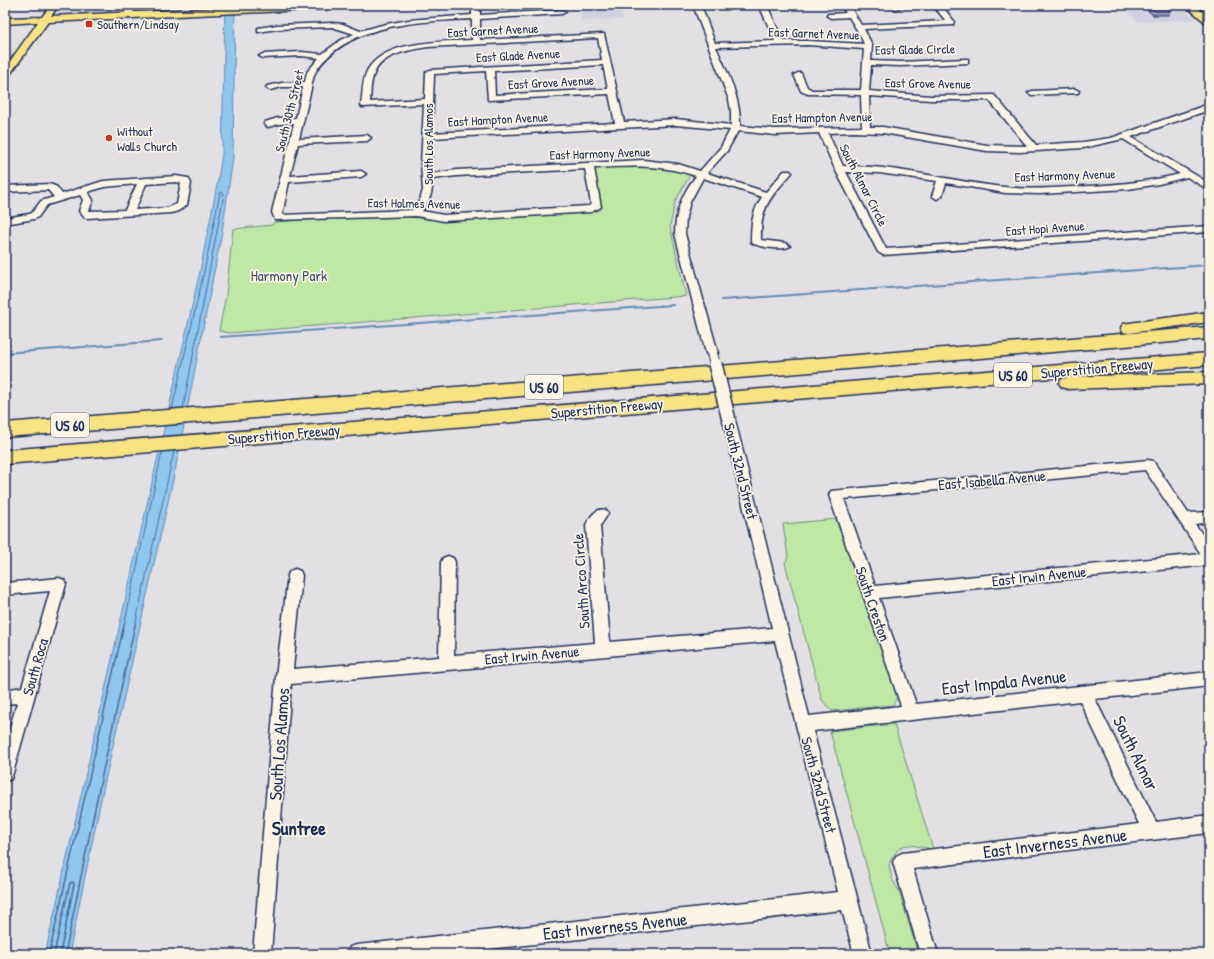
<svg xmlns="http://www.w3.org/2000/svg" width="1214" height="959" font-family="'Patrick Hand',sans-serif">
  <rect width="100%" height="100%" fill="#e3e0e3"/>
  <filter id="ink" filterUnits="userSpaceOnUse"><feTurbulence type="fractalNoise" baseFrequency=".025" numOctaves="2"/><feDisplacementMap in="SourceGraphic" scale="8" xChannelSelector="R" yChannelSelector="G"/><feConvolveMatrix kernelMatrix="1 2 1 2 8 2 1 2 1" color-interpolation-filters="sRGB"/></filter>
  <g filter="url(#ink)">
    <g fill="#d2d1e2">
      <polygon points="62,5 129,5 125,11 121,12 57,15 56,13"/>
      <polygon points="136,5 218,5 218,8 133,11"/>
      <polygon points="579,5 619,5 623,19 581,21"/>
      <polygon points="1119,5 1179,5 1197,20 1139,22"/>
    </g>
    <g fill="#bee8a4" stroke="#6c8c81">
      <polygon points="630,165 659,166 690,175 675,202 670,226 686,296 229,333 219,331 226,295 233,229 272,225 274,222 387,215 450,221 597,211 600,210 601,208 594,169 595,168"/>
      <polygon points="836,519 898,696 893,705 832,711 822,700 785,563 788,557 783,524"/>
      <path d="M 894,724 L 933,849 C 908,846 902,837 889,864 L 892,879 L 899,891 L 918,954 L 890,954 L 830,731 Z"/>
    </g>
    <polygon fill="#90c7ef" stroke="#618ab5" points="225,5 235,5 233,158 222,232 175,471 103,790 69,954 45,954 200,271 218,180 222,154"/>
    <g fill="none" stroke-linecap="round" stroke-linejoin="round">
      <g stroke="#4a6c98" stroke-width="1">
        <polyline points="172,409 204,272 220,193 222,192 224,194 183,408"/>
        <polyline points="124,626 162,452"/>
        <polyline points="135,626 174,451"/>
      </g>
      <g stroke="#4a6c98" stroke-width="1.5">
        <polyline points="49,954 124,625"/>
        <polyline points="54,954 70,883 73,882 74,884 60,954"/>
        <polyline points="65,954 99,789 135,625"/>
      </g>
      <g stroke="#618ab5" stroke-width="2">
        <polyline points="722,300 1209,265"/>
        <polyline points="220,337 673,305"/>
        <polyline points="5,353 162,341"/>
      </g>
      <g stroke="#1b2f5e" stroke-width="3">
        <g id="minor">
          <polygon points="129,5 137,5 130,18 124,18 123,16"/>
          <path d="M 472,5 L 480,5 L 480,15 L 562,10 L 566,12 L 562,14 L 480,19 L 480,40 L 604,34 L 624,122 L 676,119 L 731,125 L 731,111 L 729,100 L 693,5 L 701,5 L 715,43 L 775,41 L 759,5 L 767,5 L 783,41 L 808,41 L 864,44 L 860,35 L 849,17 L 831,18 L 827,16 L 828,14 L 846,13 L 841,5 L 849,5 L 861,25 L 946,21 L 936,9 L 931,5 L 941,5 L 954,21 L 953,25 L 864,29 L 872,45 L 871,61 L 900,62 L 965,59 L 968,59 L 968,63 L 900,66 L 871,65 L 869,91 L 931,96 L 994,95 L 1036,145 L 1083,142 L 1111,138 L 1209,104 L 1209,110 L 1131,137 L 1209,183 L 1209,190 L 1187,177 L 1159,184 L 1128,189 L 1040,194 L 1005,193 L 946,183 L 942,196 L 937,199 L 932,196 L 937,181 L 879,173 L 846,172 L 886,249 L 1209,226 L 1209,232 L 883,255 L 878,252 L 835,169 L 819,133 L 775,135 L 738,131 L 727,151 L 707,173 L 766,192 L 784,171 L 790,171 L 792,173 L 790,175 C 770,198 760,207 761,240 L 785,243 L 790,246 C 785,251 756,247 751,242 C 751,224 752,212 762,197 L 703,178 L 690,202 L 686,217 L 685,234 L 718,353 L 716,356 L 708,356 L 706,353 L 675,234 C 675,212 682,193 696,176 C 661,164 630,166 594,168 L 601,207 L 591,212 L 444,221 L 416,216 L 275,220 L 272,212 L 294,123 L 279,124 L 268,127 L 264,124 L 265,122 L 278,118 L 296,118 L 303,87 L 282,87 L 270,90 L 266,88 L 267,86 L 282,83 L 305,82 L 307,72 L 319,58 L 301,56 L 263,58 L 259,56 L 263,54 L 301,52 L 322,54 L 341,40 L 354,34 L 332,27 L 277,29 L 258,32 L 258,28 L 277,25 L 332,23 L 343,24 L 360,31 L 386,24 L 409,20 L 472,15 ZM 472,19 L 472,40 C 442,42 386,40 368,69 C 362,79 363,93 361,105 L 362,107 L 424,104 L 421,164 L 423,190 L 420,200 L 413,210 L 282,215 L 289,182 L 361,177 L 366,174 L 361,171 L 290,176 L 298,144 L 367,141 L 371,138 L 367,135 L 299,139 C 303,122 307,106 311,89 C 312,83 313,76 316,71 C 349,22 420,22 472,19 ZM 598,38 L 602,60 L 430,70 L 426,72 L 425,99 L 370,102 C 371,93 370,83 374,74 C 381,54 410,50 428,47 ZM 808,45 L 864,49 L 861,90 L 812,90 L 807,87 L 801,73 L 798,73 L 794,75 L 801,91 L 808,94 L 861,95 L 862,127 L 775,129 L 740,126 C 741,98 727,72 716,47 ZM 603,65 L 608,89 L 495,95 L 494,71 ZM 486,71 L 488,100 L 609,94 L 615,123 L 432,133 L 434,74 ZM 869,96 L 931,100 L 989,100 L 1027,146 L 987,145 L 883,127 L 870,127 ZM 676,125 L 730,130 L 721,147 L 700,171 L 678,164 L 643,160 L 457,170 L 431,174 L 432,138 ZM 853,132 L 883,133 L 987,151 L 1020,152 L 1083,148 L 1123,139 L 1180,174 C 1145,183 1108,185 1072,187 C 1050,188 1027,190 1005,187 C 951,182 899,165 843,166 L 828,133 ZM 585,169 L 591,204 L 589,206 L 444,215 L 422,211 C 430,200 433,193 432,179 L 457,176 Z"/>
          <polygon points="885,5 905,5 896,9"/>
          <polygon points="1075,89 1079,91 1078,93 1032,95 1028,93 1032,91"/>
          <path d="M 176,176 L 188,178 L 191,183 L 187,205 L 178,211 L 171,213 L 87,218 L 84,217 L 79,211 L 83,200 L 80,195 L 47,205 L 38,217 L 34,219 L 5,224 L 5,218 L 29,214 L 32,213 L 41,201 L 54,197 L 48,190 L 5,192 L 5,186 L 50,184 L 57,187 L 62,194 L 103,181 ZM 176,182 L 181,183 L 177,204 L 167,208 L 135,210 L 146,184 ZM 137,184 L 125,210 L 89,211 L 93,200 L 88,192 L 104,187 Z"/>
          <path d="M 729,415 L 733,417 L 735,420 L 809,716 L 901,706 L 829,495 L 831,491 L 1148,460 L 1153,461 L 1188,513 L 1209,512 L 1209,522 L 1195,524 L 1209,544 L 1209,565 L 879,598 L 916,704 L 1209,672 L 1209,686 L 1095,699 L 1156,822 L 1209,815 L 1209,833 L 913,869 L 938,954 L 920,954 L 893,862 L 896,856 L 902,853 L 1139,824 L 1080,701 L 813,731 L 872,954 L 854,954 L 842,910 L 443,954 L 348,954 L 350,947 L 357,945 L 838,892 L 775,641 L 291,684 L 271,954 L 253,954 L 276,677 L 288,575 L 290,571 L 295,569 L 300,571 L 302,575 L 293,669 L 439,657 L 441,562 L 443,558 L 448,556 L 453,558 L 455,562 L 454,655 L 595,643 L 586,525 C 590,517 596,507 606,510 L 608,514 L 600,526 L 610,642 L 772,628 L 723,420 L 725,417 ZM 1145,470 L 1201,554 L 875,586 L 844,499 Z"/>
          <polygon points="59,578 64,580 66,584 13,773 11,779 5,781 5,745 17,703 5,704 5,690 22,687 50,591 5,595 5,583"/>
        </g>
      </g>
      <g stroke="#1b2f5e" stroke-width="3">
        <g id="major">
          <polygon points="51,5 59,5 51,16 281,5 353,5 349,8 48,22 8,77 5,78 5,68 38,22 5,24 5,18 42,17"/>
          <polygon points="1185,5 1194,5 1209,17 1209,24 1206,23"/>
        </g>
      </g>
      <g stroke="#1b2f5e" stroke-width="3">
        <g id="highway">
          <polygon points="1209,312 1209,322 1129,333 1123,332 1121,328 1123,324 1129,323"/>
          <polygon points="1209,327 1209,339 231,420 5,437 5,423"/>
          <polygon points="1209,353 1209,365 5,464 5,450"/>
          <polygon points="1209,372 1209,384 1068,389 1062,387 1059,383 1062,379 1068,377"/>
        </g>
      </g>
      <use href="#minor" fill="#fcf5e5" fill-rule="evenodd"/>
      <use href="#major" fill="#f8e281" fill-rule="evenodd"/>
      <use href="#highway" fill="#f8e281" fill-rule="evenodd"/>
      <g stroke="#1b2f5e" stroke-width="12" stroke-linecap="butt">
        <polyline id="minor-bridge-far1" points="712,353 715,365"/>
      </g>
      <g stroke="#1b2f5e" stroke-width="16" stroke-linecap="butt">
        <polyline id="minor-bridge" points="715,364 729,420"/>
      </g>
      <use href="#minor-bridge-far1" stroke="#fcf5e5" stroke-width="10"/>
      <use href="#minor-bridge" stroke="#fcf5e5" stroke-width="13"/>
    </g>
    <g fill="#9296c0" stroke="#1b2f5e">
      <polygon points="595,5 617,5 617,7 596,8"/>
      <polygon points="1141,5 1164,5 1170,11 1168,15 1153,15"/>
    </g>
    <polygon fill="#aaaedf" stroke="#1b2f5e" points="1148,5 1164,5 1170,11 1155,11"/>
  </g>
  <g fill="#c8321e" stroke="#fcf5e5" stroke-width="1.5">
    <rect x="85" y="20" width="8" height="8" rx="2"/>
    <circle cx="109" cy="138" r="4"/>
  </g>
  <g text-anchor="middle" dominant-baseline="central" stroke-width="3.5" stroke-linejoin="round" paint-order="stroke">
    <g font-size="13" fill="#1b2f5e" stroke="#fcf5e5" text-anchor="start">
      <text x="97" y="24">Southern/Lindsay</text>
      <text x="117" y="131">Without<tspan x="117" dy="15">Walls Church</tspan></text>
    </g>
    <g font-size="13" fill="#1b2f5e" stroke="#fcf5e5">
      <text transform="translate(493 30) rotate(-3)">East Garnet Avenue</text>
      <text transform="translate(814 33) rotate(2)">East Garnet Avenue</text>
      <text transform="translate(915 49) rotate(-1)">East Glade Circle</text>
      <text transform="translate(518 55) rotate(-3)">East Glade Avenue</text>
      <text transform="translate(551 82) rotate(-3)">East Grove Avenue</text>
      <text transform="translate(928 83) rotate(1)">East Grove Avenue</text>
      <text transform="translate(289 111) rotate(-76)">South 30th Street</text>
      <text transform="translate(822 117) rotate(-1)">East Hampton Avenue</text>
      <text transform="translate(498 119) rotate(-3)">East Hampton Avenue</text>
      <text transform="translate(428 144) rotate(-90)">South Los Alamos</text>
      <text transform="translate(600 153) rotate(-2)">East Harmony Avenue</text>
      <text transform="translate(1065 175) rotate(-2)">East Harmony Avenue</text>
      <text transform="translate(864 185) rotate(63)">South Almar Circle</text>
      <text transform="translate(414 203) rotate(1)">East Holmes Avenue</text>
      <text transform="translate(1045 228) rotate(-4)">East Hopi Avenue</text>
    </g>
    <g fill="#fcf5e5" stroke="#5e6a86" stroke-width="1">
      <rect x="994" y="363" width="38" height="24" rx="3"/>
      <rect x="525" y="375" width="38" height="24" rx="3"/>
      <rect x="51" y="413" width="38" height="24" rx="3"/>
    </g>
    <g font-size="14" font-weight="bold" fill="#1b2f5e">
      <text x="1013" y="375">US 60</text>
      <text x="544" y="387">US 60</text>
      <text x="70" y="425">US 60</text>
    </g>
    <g font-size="15" fill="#3c546c" stroke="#fcf5e5">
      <text x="289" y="275">Harmony Park</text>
    </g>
    <g font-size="15" fill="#1b2f5e" stroke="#fcf5e5">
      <text transform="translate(1097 368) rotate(-5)">Superstition Freeway</text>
      <text transform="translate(607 408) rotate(-5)">Superstition Freeway</text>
      <text transform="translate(284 434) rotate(-5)">Superstition Freeway</text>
      <text transform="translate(741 471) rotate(76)">South 32nd Street</text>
      <text transform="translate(992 480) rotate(-5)">East Isabella Avenue</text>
      <text transform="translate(1039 576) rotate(-6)">East Irwin Avenue</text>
      <text transform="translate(581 581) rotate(-94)">South Arco Circle</text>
      <text transform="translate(873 604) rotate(71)">South Creston</text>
      <text transform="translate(532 655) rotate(-5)">East Irwin Avenue</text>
      <text transform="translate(35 667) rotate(-74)">South Roca</text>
      <text transform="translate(819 785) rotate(75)">South 32nd Street</text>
    </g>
    <g font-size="18" fill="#1b2f5e" stroke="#fcf5e5">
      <text transform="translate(1004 682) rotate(-6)">East Impala Avenue</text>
      <text transform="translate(279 744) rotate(-86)">South Los Alamos</text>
      <text transform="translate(1136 753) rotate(64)">South Almar</text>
      <text transform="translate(1055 843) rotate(-7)">East Inverness Avenue</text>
      <text transform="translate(615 926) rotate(-6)">East Inverness Avenue</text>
    </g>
    <g font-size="19" font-weight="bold" fill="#1b2f5e" stroke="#fcf5e5">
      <text x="299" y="828">Suntree</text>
    </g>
  </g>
  <rect width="1214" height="959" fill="none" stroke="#fcf5e5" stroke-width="20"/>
  <rect x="10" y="10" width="1194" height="939" fill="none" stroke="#1b2f5e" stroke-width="1.5" filter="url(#ink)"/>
</svg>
